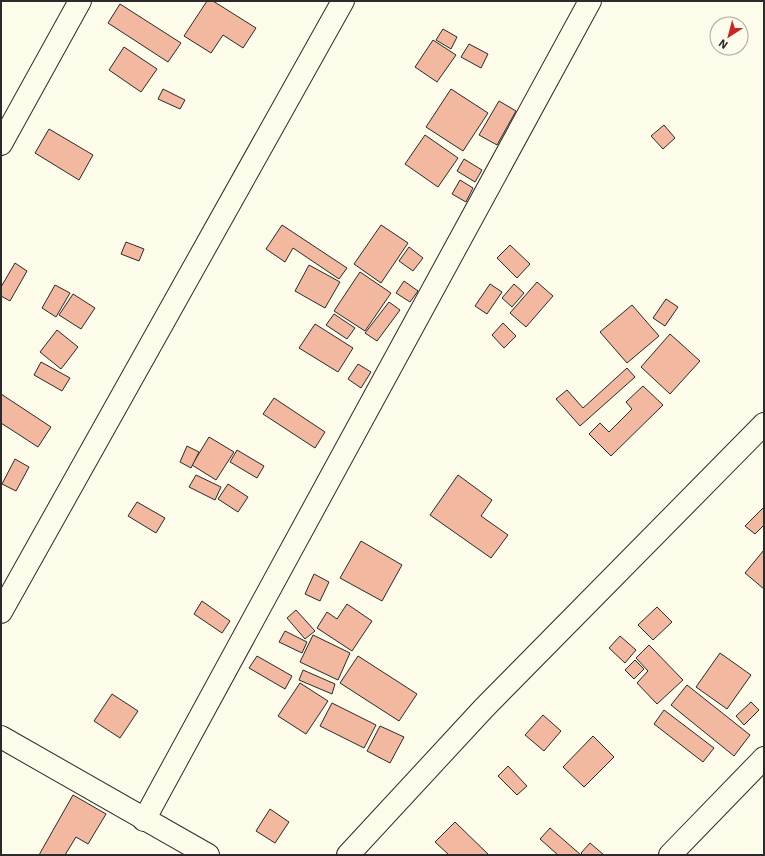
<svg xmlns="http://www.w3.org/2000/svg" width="765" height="856" font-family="'IBM Plex Sans',sans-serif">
  <rect width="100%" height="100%" fill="#fdfbea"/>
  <g fill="#f2b8a0" stroke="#2b2b2b">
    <polygon points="207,1 213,1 256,28 243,48 223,35 211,53 184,36"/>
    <polygon points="120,4 181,43 168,62 108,23"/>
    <polygon points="443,29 457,37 451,49 436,40"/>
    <polygon points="433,40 456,55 437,82 415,67"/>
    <polygon points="469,44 488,54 481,68 461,57"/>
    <polygon points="124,47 157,69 141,92 109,70"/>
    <polygon points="163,89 185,100 180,109 158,99"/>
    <polygon points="451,89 488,113 463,151 426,127"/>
    <polygon points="499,101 516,111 497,145 479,135"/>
    <polygon points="664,125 675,138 663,149 651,136"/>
    <polygon points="49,129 93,155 79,180 35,153"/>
    <polygon points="425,135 458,158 438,187 405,164"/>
    <polygon points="464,159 482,170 475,182 457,171"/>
    <polygon points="460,180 473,188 466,202 452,194"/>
    <polygon points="282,225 347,268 339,279 293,248 285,262 266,249"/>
    <polygon points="381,225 408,243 381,283 354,264"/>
    <polygon points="126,242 144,249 139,261 121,254"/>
    <polygon points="510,245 530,264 517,278 497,258"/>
    <polygon points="409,247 423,258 413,271 399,261"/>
    <polygon points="15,263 27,271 10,301 1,296 1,287"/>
    <polygon points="309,265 340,282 325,308 295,291"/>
    <polygon points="360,272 391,293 365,331 334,311"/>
    <polygon points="404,281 418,291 410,302 396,293"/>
    <polygon points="537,282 553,296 526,327 510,313"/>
    <polygon points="490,284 502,292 487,314 475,306"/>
    <polygon points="514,284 524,293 512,307 502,298"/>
    <polygon points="55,285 70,293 56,317 42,308"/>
    <polygon points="73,294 95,308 81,329 59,315"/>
    <polygon points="666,299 678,307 665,326 653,318"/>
    <polygon points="389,302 400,310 377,341 365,333"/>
    <polygon points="632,305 659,336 627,363 600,332"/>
    <polygon points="334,314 355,328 347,339 326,325"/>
    <polygon points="503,323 516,336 504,348 492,335"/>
    <polygon points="315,324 353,348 338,372 299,348"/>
    <polygon points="57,330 78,347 61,369 40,352"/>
    <polygon points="670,334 700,361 670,394 641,367"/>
    <polygon points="41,362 70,378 62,391 34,375"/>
    <polygon points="358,364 371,372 361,388 348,379"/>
    <polygon points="627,368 635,377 580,426 556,399 567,390 583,408"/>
    <polygon points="643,386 663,405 611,456 589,434 600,423 609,432 632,409 626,402"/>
    <polygon points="1,394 51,427 38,447 1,423"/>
    <polygon points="274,398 325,432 315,448 263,414"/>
    <polygon points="209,437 234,452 216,480 192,465"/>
    <polygon points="187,446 199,452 191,468 180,462"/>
    <polygon points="237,450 264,466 257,478 230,462"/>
    <polygon points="15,459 29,467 16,491 2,484"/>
    <polygon points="196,475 221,487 215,500 189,487"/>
    <polygon points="458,475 492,500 481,516 508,535 491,558 430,515"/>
    <polygon points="228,484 248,497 238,512 218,499"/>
    <polygon points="137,502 165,518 156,533 128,516"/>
    <polygon points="764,507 764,525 755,534 745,526"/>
    <polygon points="361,541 402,565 382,601 340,578"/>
    <polygon points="764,550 764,589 745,573"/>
    <polygon points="314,574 329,582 320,601 305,594"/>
    <polygon points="202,601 230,621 222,633 194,614"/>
    <polygon points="347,604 372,621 352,651 317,628 327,612 337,619"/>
    <polygon points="657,607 672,622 653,640 638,625"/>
    <polygon points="296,610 315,631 305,639 287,618"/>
    <polygon points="285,631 307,642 302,653 279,642"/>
    <polygon points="313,635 350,653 338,680 300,662"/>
    <polygon points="620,636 636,650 625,663 609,648"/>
    <polygon points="649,645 683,680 657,704 637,683 648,671 636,658"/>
    <polygon points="720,653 751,675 727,709 696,687"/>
    <polygon points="257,656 292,676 285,689 249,668"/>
    <polygon points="358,656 417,694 399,721 340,683"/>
    <polygon points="635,660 644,669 634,679 625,670"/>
    <polygon points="303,670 335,684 332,694 299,680"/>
    <polygon points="300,683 328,701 306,734 278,716"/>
    <polygon points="687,685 750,735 734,756 671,705"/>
    <polygon points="112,694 138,711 120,738 94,721"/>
    <polygon points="751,702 759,710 744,725 736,716"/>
    <polygon points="332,703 376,725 364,748 320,726"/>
    <polygon points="664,710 714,748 703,762 654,724"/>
    <polygon points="543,715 561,731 544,751 525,735"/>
    <polygon points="380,726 404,737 390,763 367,751"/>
    <polygon points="593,736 614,757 584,787 563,767"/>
    <polygon points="508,766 527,786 517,795 498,776"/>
    <polygon points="73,795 106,814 88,844 76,837 65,855 39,855"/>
    <polygon points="270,809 289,822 275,843 256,831"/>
    <polygon points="455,822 489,855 449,855 435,842"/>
    <polygon points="550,828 581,855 558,855 540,839"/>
    <polygon points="590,843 604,855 583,855 581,853"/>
  </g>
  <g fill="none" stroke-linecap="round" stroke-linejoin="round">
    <g stroke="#2b2b2b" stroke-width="24">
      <g id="street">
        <polyline points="1,144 80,1"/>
        <polyline points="1,612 343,1"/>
        <polyline points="1,737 208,855"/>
        <polyline points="144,820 590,1"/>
        <polyline points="348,855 484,708 764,424"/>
        <polyline points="670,855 764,758"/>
      </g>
    </g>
    <use href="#street" stroke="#fdfbea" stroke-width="22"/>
  </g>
  <rect width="765" height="856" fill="none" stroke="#2b2b2b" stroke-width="4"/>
  <g transform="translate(729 36) rotate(216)"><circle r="19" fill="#fdfbea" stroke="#a9a89e"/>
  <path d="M0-3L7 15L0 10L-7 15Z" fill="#c62828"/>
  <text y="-6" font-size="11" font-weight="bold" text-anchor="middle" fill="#2b2b2b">N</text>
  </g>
</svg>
